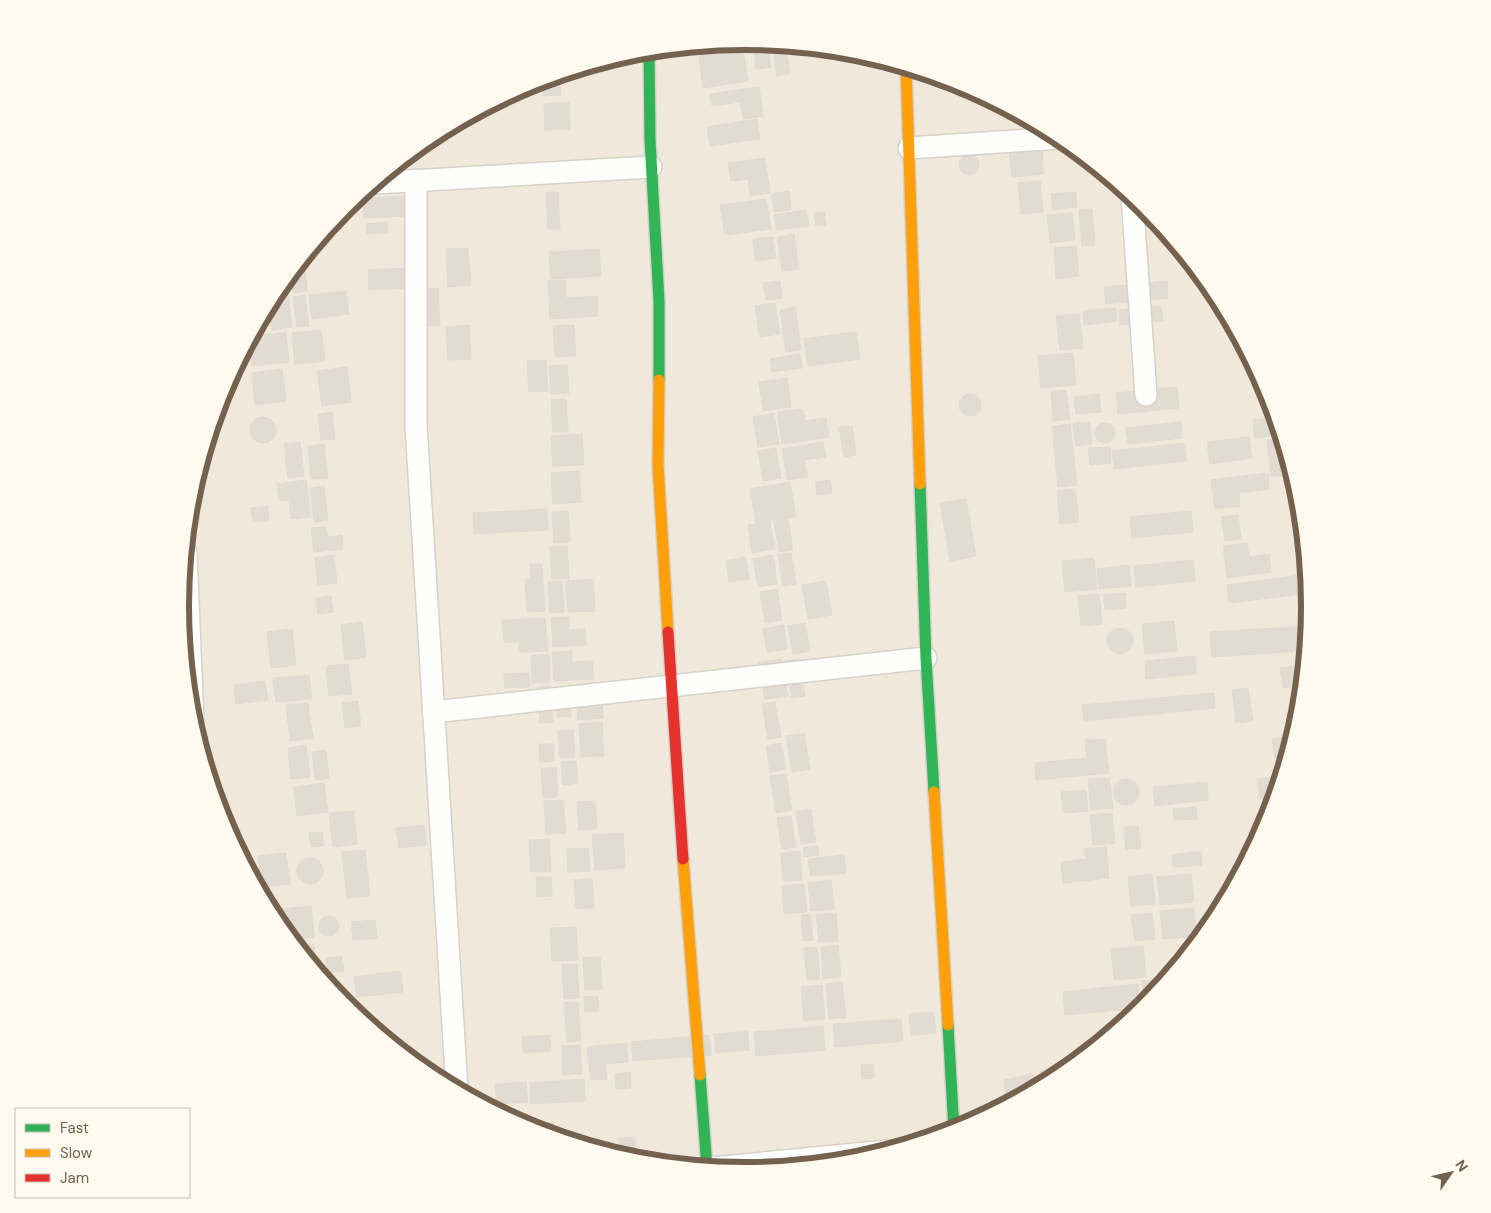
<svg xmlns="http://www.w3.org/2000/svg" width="1491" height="1213" font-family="'DM Sans',sans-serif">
  <rect width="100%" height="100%" fill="#f7f5ed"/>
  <circle fill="#f0e9db" cx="746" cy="607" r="563"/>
  <g fill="#e1dbd2" stroke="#e0dacf">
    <polygon points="746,41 751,42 752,44 734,47 734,42"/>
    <polygon points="786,48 790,73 777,76 773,50"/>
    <polygon points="743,49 748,81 703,88 699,56"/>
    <polygon points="768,49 771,67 756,69 754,51"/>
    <polygon points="559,75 561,95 543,96 542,80"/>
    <polygon points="759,87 763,116 743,119 740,102 712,106 710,94"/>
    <polygon points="569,102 570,129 545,130 544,104"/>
    <polygon points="757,119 760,139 710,146 707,127"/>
    <polygon points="445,129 446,141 424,143 432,136"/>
    <polygon points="1041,141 1044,174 1012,177 1008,144"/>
    <circle cx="969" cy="165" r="10"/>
    <polygon points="765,158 770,193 750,196 748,179 731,181 728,163"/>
    <polygon points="1040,181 1043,212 1021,214 1018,183"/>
    <polygon points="789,191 791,210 774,212 772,194"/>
    <polygon points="546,192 558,192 560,229 548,229"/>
    <polygon points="1076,192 1077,207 1053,210 1051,194"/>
    <polygon points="405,196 407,216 364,218 363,198"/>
    <polygon points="766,199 771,229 725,235 720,205"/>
    <polygon points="1092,209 1095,245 1082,246 1079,210"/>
    <polygon points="806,210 809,226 777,230 774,215"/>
    <polygon points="824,212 826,225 816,226 814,213"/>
    <polygon points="1072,213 1075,240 1050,243 1047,215"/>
    <polygon points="387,222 388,233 367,234 366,224"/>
    <polygon points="794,234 799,269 782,271 777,237"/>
    <polygon points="773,237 776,258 756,261 753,239"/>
    <polygon points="1076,246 1079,276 1056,279 1054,248"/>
    <polygon points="468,248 471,285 448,287 446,249"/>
    <polygon points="599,249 601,276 551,279 549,252"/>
    <polygon points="304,258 307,291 293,293 291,274"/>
    <polygon points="408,268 409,288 369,290 368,270"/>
    <polygon points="288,278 289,289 277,291"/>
    <polygon points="565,280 566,298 597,296 598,316 550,319 548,281"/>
    <polygon points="780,281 782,298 766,300 763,283"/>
    <polygon points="1167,281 1168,298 1106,304 1104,287"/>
    <polygon points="438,288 440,325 419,326 417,289"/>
    <polygon points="346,291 349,314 312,319 309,295"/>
    <polygon points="288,293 292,327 272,330 269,304 274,295"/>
    <polygon points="305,295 309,326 297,327 293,297"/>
    <polygon points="775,303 780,334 760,337 755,306"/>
    <polygon points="1161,306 1163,321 1120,325 1119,310"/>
    <polygon points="795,307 801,350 786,352 780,310"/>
    <polygon points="1116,308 1117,321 1084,325 1083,311"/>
    <polygon points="1079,314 1083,348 1060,350 1056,316"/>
    <polygon points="469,325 471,359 448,360 446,327"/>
    <polygon points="574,325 576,356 555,357 553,326"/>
    <polygon points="321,330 325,361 295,364 292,333"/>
    <polygon points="286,332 289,362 252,366 249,341 252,336"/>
    <polygon points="856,332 860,359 808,366 804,339"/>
    <polygon points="1073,353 1076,385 1041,388 1038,356"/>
    <polygon points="800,354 802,368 772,372 770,359"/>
    <polygon points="546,360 548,391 529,392 527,361"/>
    <polygon points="567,365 569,393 551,394 549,366"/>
    <polygon points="347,367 351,402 322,406 317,371"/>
    <polygon points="282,369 286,401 255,405 252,373"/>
    <polygon points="787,378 791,407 763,411 759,382"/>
    <polygon points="1177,387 1179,408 1118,414 1116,393"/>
    <polygon points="1066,390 1070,419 1053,421 1051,392"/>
    <polygon points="1099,394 1101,412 1076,414 1074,397"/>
    <circle cx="970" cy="405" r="11"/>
    <polygon points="551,399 566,399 568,431 553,432"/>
    <polygon points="803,409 805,421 826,418 829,437 782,444 777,412"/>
    <polygon points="332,412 335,439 321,440 318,414"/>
    <polygon points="774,413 779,444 758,447 753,417"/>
    <circle cx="263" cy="430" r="13"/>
    <polygon points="1276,417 1281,435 1255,438 1253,420"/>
    <polygon points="1090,422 1092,444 1076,446 1073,423"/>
    <polygon points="1181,422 1182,438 1128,444 1126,428"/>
    <circle cx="1105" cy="433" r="10"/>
    <polygon points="1070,424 1077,485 1058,487 1052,426"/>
    <polygon points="852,426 856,455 844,457 839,427"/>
    <polygon points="582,434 584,465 553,466 551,436"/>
    <polygon points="1249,437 1252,458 1210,464 1207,442"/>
    <polygon points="1282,439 1293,474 1271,477 1267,440"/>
    <polygon points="300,442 304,476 288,478 284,444"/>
    <polygon points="823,442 826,457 804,460 808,477 787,480 782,449"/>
    <polygon points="1184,443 1186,461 1114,469 1112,451"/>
    <polygon points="324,444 328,478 311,479 308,446"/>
    <polygon points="1110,447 1111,463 1090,465 1088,448"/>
    <polygon points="776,448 781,478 763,481 758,451"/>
    <polygon points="579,471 581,502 553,504 551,473"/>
    <polygon points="1268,473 1269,489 1239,493 1240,506 1215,509 1211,480"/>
    <polygon points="306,480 311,517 291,519 289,500 280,501 277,484"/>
    <polygon points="830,480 832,493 817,495 815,482"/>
    <polygon points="790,482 796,517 756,523 750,489"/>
    <polygon points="324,486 328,520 314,522 310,488"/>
    <polygon points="1075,489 1079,522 1060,524 1057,491"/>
    <polygon points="966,499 976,556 950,561 940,503"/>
    <polygon points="268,506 269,521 253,522 251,508"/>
    <polygon points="547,509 548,530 474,534 473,513"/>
    <polygon points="568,511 570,542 554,543 552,512"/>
    <polygon points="1191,511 1193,532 1132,538 1130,517"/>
    <polygon points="1238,515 1241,539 1225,541 1221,517"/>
    <polygon points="788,519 793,550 779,552 774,522"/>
    <polygon points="770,522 775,549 752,553 748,525"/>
    <polygon points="326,527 328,537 342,535 343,549 314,552 311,528"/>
    <polygon points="1247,543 1249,557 1269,554 1271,572 1227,578 1223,546"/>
    <polygon points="567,546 569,579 552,579 550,547"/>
    <polygon points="791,553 796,584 783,586 778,555"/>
    <polygon points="334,555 337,583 318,585 315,558"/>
    <polygon points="773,555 777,584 758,587 753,559"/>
    <polygon points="746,557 749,579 729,582 726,561"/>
    <polygon points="1094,558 1097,589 1065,592 1062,561"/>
    <polygon points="1193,560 1195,581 1136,587 1134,566"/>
    <polygon points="530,564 542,564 545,611 527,612 525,580 531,579"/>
    <polygon points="1129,565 1131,586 1099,589 1097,569"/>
    <polygon points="1308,574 1309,593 1229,603 1227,585"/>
    <polygon points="593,579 595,611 568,612 566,581"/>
    <polygon points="562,581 564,612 550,613 548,582"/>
    <polygon points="826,581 832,615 808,619 802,585"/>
    <polygon points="777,589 782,620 765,623 760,592"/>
    <polygon points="1125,593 1126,608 1105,610 1103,595"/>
    <polygon points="1099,594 1102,624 1081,626 1078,596"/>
    <polygon points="331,596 333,612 318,614 316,598"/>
    <polygon points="569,617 569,630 585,629 586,645 553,647 551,618"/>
    <polygon points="545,618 548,651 520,652 519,642 504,642 502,620"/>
    <polygon points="1174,621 1177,651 1145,654 1142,624"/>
    <polygon points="362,622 366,657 345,660 341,625"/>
    <polygon points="805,623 810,651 793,654 788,626"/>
    <polygon points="784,625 787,649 767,652 763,629"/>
    <polygon points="1309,626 1306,651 1212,657 1210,632"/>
    <circle cx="1120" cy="641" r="13"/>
    <polygon points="292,629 296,665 271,668 267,632"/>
    <polygon points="572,651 572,662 592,661 594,679 554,681 552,652"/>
    <polygon points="549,654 550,683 532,683 531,656"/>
    <polygon points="1195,656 1196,674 1146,679 1145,661"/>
    <polygon points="781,659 788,696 765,699 758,663"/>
    <polygon points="798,659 805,696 792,698 785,661"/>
    <polygon points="348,664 352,694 329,696 326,666"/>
    <polygon points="1305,665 1303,686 1283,688 1280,668"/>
    <polygon points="529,673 530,687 505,688 504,674"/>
    <polygon points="309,675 312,699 276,702 273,678"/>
    <polygon points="265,681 268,700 236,704 234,685"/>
    <polygon points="601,684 603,718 578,720 576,685"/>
    <polygon points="550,686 553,722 540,723 537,687"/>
    <polygon points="556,687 569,687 571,716 557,717"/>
    <polygon points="1248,688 1253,721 1236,723 1232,690"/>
    <polygon points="1214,693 1215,708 1084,721 1082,705"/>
    <polygon points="358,701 361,726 345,728 342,703"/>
    <polygon points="775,702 781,737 768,739 762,704"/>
    <polygon points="308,703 313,738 290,741 286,705"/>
    <polygon points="602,722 604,756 581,757 579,724"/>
    <polygon points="573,730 575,757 560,758 558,731"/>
    <polygon points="804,733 810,769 792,772 786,736"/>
    <polygon points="1294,736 1288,757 1275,758 1272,739"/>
    <polygon points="1105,739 1109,773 1036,780 1035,763 1087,758 1085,740"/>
    <polygon points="781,743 786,769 770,772 766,746"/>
    <polygon points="539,744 554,744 554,761 540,762"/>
    <polygon points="306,745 310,777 291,779 288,748"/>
    <polygon points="326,750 329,778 315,780 312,752"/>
    <polygon points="576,761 578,783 563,785 561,762"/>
    <polygon points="556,767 558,797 543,798 541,769"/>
    <polygon points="786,774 792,810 776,813 770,776"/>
    <polygon points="1282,776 1276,797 1260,799 1257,779"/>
    <polygon points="1109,778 1113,808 1091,810 1088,779"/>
    <circle cx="1126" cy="792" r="13"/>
    <polygon points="1207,782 1208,800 1155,806 1153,787"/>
    <polygon points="324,783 328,812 297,816 294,787"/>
    <polygon points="1086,790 1088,811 1064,813 1061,792"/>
    <polygon points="563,800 566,833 546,834 544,801"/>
    <polygon points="595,801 597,829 579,830 577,802"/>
    <polygon points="1196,807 1197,819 1174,820 1173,809"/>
    <polygon points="811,809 816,842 801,844 796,812"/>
    <polygon points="354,811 357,844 333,847 329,813"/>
    <polygon points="1112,813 1115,843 1093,845 1090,815"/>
    <polygon points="791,816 796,847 782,849 777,818"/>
    <polygon points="424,825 427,845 399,848 396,828"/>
    <polygon points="1138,826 1141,848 1126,849 1124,827"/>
    <polygon points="322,832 324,846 311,847 309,833"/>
    <polygon points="623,833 625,868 595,870 592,835"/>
    <polygon points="549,839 551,871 531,872 529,840"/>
    <polygon points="1258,841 1246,863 1244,843"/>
    <polygon points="817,846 819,855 804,857 803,848"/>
    <polygon points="1106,847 1109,878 1063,883 1061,862 1086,859 1084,849"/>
    <polygon points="588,848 590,871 568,872 567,849"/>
    <polygon points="365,850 370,896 347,898 342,852"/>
    <polygon points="800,851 802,880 783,881 781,853"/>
    <polygon points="1201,851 1202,865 1173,867 1172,855"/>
    <polygon points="286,853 290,884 262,887 258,856"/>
    <polygon points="844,855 846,873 810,876 808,859"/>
    <circle cx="310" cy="871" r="13"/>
    <polygon points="1152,874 1155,904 1131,906 1128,877"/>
    <polygon points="1191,874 1194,902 1160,905 1157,877"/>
    <polygon points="536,877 551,877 552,896 537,897"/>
    <polygon points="592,878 594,908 576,909 574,880"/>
    <polygon points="831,880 834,909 811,911 808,883"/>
    <polygon points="804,884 807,912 784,914 782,886"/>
    <polygon points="311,906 314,937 291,939 285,932 282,909"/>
    <polygon points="1194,908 1197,936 1163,939 1160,911"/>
    <polygon points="836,913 838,941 819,942 816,915"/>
    <polygon points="1152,913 1155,939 1135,941 1131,915"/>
    <polygon points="810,914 813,940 803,941 801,915"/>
    <circle cx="329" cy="926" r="10"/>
    <polygon points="375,920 377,938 353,940 351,922"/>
    <polygon points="576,927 578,960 552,961 550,928"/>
    <polygon points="314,945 317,971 297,947"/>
    <polygon points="838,945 841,977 823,979 821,947"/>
    <polygon points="1143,946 1146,977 1114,980 1111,949"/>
    <polygon points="817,947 820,979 807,980 804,948"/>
    <polygon points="342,956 344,971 328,973 326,958"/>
    <polygon points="600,957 602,989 585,990 583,958"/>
    <polygon points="577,964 579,998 564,999 562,965"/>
    <polygon points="400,971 403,992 357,997 354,977"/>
    <polygon points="1165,979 1165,982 1145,1006 1142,981"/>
    <polygon points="842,982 846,1018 829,1019 826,984"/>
    <polygon points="1138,984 1140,1008 1065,1015 1063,992"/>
    <polygon points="822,985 825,1019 804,1021 801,987"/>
    <polygon points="598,996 599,1011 585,1012 584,997"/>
    <polygon points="564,1002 578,1002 581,1041 567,1042"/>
    <polygon points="934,1012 936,1033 911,1035 909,1014"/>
    <polygon points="901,1019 903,1041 835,1047 833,1024"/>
    <polygon points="823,1026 825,1050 756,1056 754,1032"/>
    <polygon points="748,1031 749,1050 716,1053 714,1034"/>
    <polygon points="550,1035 551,1051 523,1053 522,1037"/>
    <polygon points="709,1035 711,1055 633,1061 631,1042"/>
    <polygon points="627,1043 628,1062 605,1064 607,1079 591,1080 587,1047"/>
    <polygon points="580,1045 582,1074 563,1075 562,1046"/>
    <polygon points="873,1064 874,1078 862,1079 861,1065"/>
    <polygon points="1069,1066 1070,1068 1059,1077 1043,1086 1040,1071"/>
    <polygon points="630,1072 631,1088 616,1089 615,1074"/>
    <polygon points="1033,1074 1036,1089 1006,1096 1004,1080"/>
    <polygon points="584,1079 585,1101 531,1104 530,1083"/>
    <polygon points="526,1082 528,1102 497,1104 495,1084"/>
    <polygon points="554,1122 555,1137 535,1130 534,1123"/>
    <polygon points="635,1137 636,1155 620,1156 619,1138"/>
  </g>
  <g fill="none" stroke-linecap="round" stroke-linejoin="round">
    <g stroke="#d6d2cb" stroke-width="24">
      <g id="street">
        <polyline points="909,148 1061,138"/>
        <polyline points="416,180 416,425 457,1090"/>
        <polyline points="375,183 651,167"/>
        <polyline points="1132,196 1146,395"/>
        <polyline points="186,552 193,722"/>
        <polyline points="433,712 926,658"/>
        <polyline points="712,1168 887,1151"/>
      </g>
    </g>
    <g stroke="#d6d1c8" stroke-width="14">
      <g id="fast">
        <polyline points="649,51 650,140 659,301 659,380"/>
        <polyline points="920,484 926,658 934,792"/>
        <polyline points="948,1025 954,1131"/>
        <polyline points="700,1075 707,1168"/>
      </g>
    </g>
    <g stroke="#d6d1c8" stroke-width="14">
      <g id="slow">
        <polyline points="906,67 920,484"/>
        <polyline points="659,380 658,465 668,632"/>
        <polyline points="934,792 948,1025"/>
        <polyline points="683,859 700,1075"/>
      </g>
    </g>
    <g stroke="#d6d1c8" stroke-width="14">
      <polyline id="jam" points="668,632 683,859"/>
    </g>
    <use href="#street" stroke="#fefefc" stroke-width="21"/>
    <use href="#fast" stroke="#30b455" stroke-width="11"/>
    <use href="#slow" stroke="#ff9f0a" stroke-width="11"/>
    <use href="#jam" stroke="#e5322d" stroke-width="11"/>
  </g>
  <path d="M0 0H1491V1213H0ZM189 606a556 556 0 1 1 1112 0a556 556 0 1 1-1112 0Z" fill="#fefaef" fill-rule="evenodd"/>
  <path fill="none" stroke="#74614e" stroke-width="6" d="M189 606a556 556 0 1 1 1112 0a556 556 0 1 1-1112 0Z"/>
  <rect x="15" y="1108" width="175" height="90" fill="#fefaef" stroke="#c7bdaf"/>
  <rect x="25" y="1124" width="25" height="8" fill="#30b455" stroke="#c7bdaf"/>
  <text x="60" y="1133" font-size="15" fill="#74614e">Fast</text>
  <rect x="25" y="1149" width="25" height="8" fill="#ff9f0a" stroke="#c7bdaf"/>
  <text x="60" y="1158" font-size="15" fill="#74614e">Slow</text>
  <rect x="25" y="1174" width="25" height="8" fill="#e5322d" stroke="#c7bdaf"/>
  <text x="60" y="1183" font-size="15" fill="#74614e">Jam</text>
  <g transform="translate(1451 1173) rotate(56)" stroke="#fefaef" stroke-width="4" paint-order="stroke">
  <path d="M0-4L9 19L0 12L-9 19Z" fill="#74614e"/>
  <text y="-8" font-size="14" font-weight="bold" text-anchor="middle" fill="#74614e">N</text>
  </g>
</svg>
